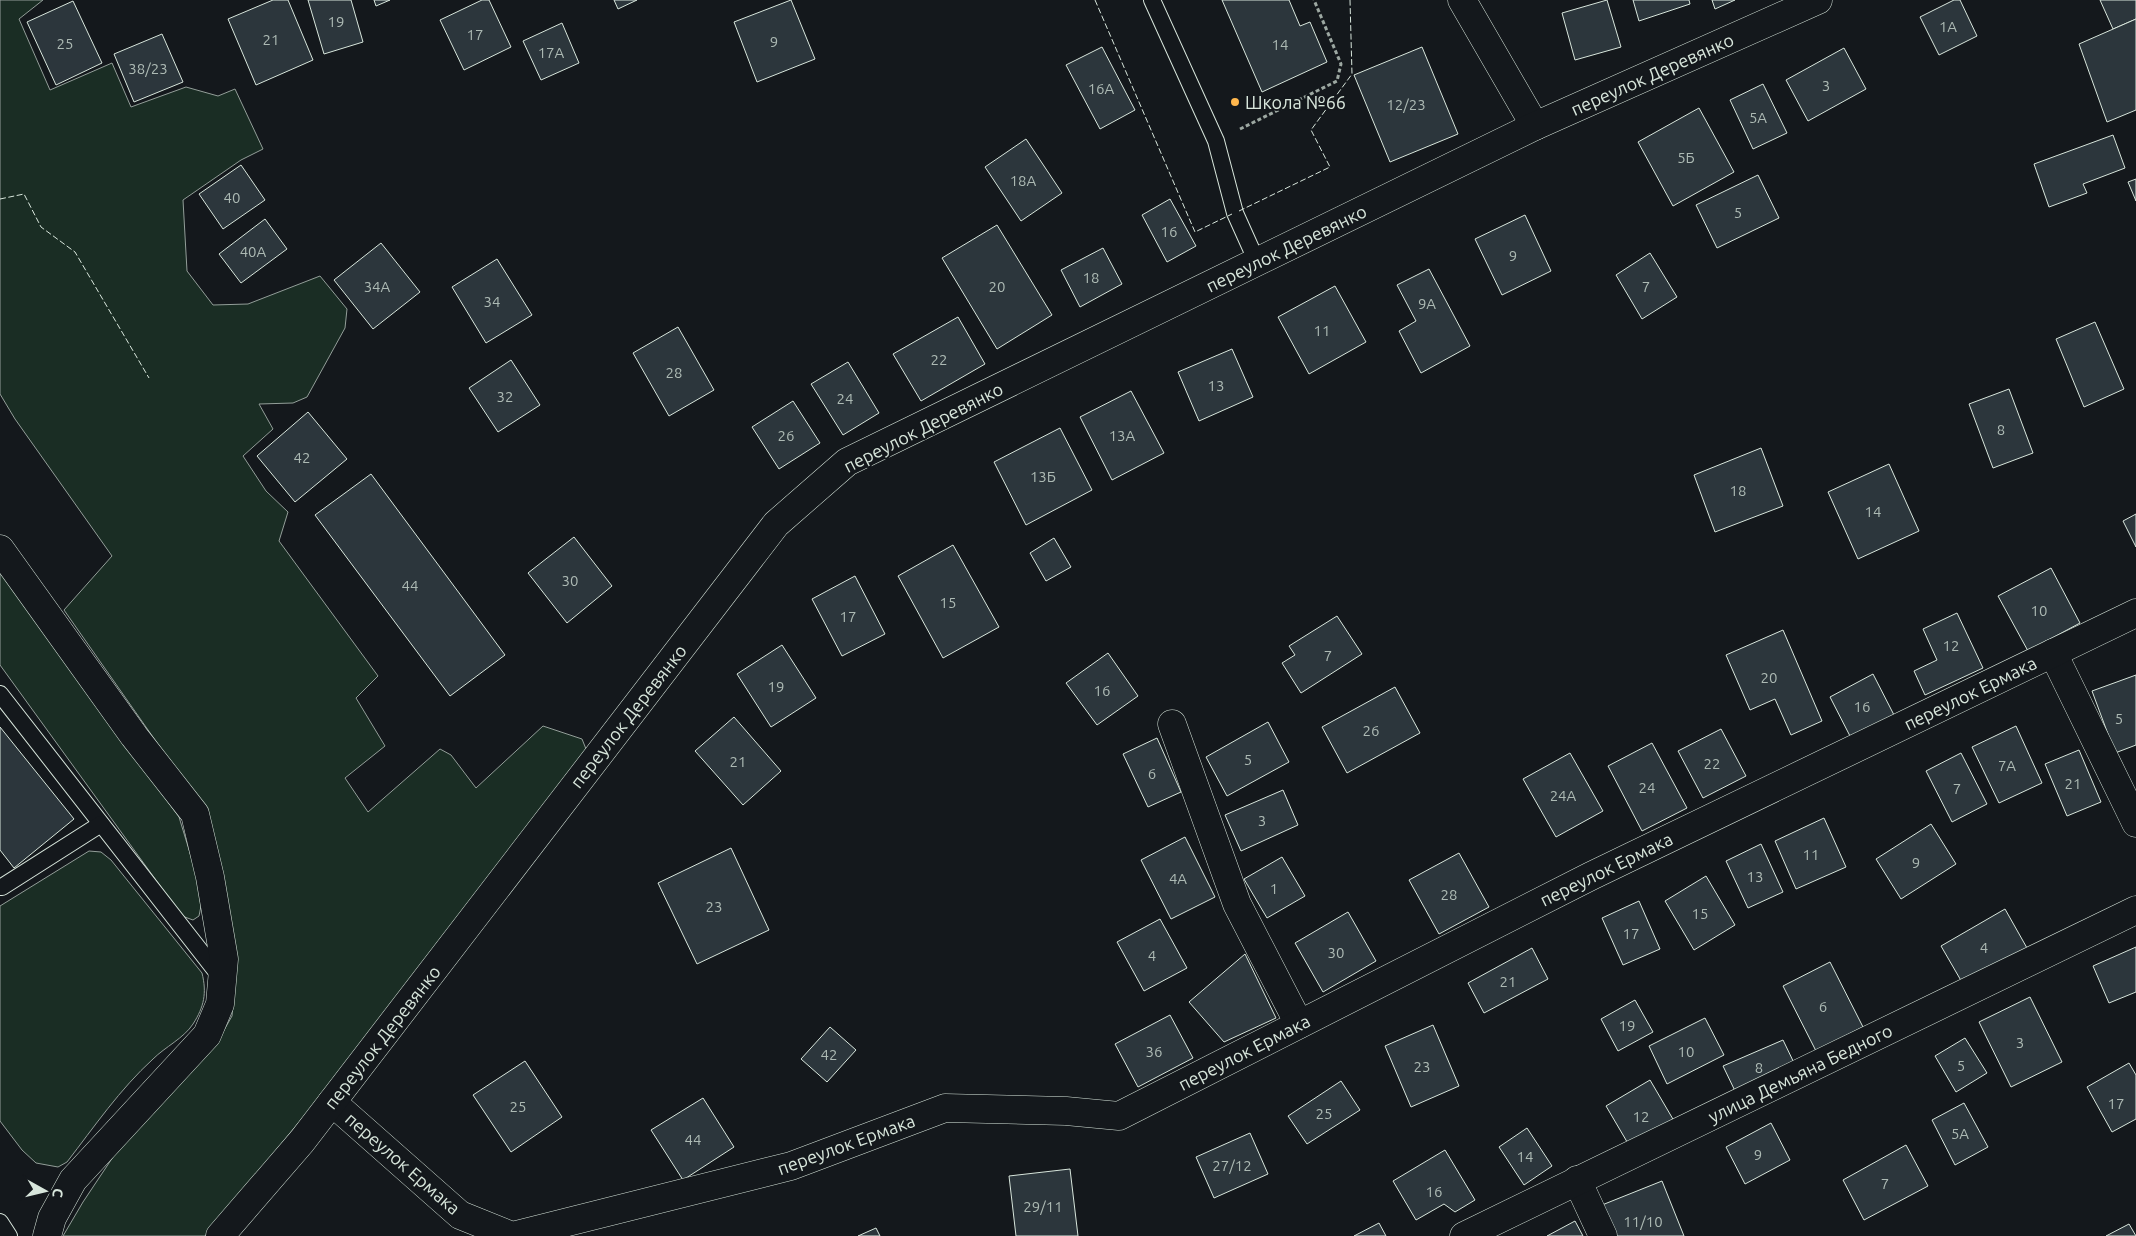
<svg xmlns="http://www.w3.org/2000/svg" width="2136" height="1236" font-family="Ubuntu,sans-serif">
  <rect width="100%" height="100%" fill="#14181c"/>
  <g fill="#1a2d24" stroke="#939e99">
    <polygon points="0,0 43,0 19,19 50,90 112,63 131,107 186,87 218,96 235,89 263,149 241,160 183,200 187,271 213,305 248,304 320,276 347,309 345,328 307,397 293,403 259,404 273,429 243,456 266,491 288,512 279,541 378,676 356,698 385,746 345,778 368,812 440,749 451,755 476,788 543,726 582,739 588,754 323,1093 205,1236 63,1236 83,1202 129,1133 215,1046 232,1016 234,993 188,787 64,610 112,556 15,419 0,394"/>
    <polygon points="0,572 179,817 197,876 201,906 199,916 193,920 182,916 0,665"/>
    <path d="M 89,851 L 101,852 L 111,860 L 202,973 C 207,993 204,1007 193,1024 C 184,1038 165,1047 153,1059 C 120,1089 94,1127 67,1162 L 58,1167 L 36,1163 L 22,1150 L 0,1121 L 0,906 Z"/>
  </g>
  <g fill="#2c363c" stroke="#d8e6dc">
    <polygon points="273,0 288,0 313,60 256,85 228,19"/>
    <polygon points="308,0 351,0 363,42 324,54"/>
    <polygon points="374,0 390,0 376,6"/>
    <polygon points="482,0 489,0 511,47 464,70 440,20"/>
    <polygon points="614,0 637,0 618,9"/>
    <polygon points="791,0 815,59 757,82 734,22"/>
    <polygon points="1222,0 1289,0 1300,26 1310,22 1327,62 1262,92"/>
    <polygon points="1607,0 1621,47 1575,60 1562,13"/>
    <polygon points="1633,0 1689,0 1690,4 1639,21"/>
    <polygon points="1712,0 1735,0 1715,9"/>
    <polygon points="1954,0 1960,0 1977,36 1939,55 1920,17"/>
    <polygon points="2100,0 2136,0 2136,19 2113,29"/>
    <polygon points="73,1 102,63 56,85 27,22"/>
    <polygon points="2136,19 2136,110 2107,122 2079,44"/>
    <polygon points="562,23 579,63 541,80 523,41"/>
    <polygon points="162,34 183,82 134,102 114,54"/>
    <polygon points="1102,47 1135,110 1100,129 1066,65"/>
    <polygon points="1422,47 1458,134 1390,162 1354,75"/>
    <polygon points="1844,48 1866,89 1808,121 1786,80"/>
    <polygon points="1763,84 1787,133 1753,149 1730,100"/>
    <polygon points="1699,108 1734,172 1673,206 1638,142"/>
    <polygon points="2113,135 2125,168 2083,184 2087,193 2049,207 2034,164"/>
    <polygon points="1026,139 1062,193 1021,221 985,167"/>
    <polygon points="241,165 265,200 223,229 199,194"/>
    <polygon points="1758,175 1779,218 1717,248 1696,205"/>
    <polygon points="2136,179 2136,201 2128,182"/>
    <polygon points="1170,199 1196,246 1167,262 1142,215"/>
    <polygon points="1525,215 1551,271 1502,295 1475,239"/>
    <polygon points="265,219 287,249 241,283 219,254"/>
    <polygon points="997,225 1052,315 997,349 942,258"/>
    <polygon points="381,243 420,292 373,329 334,280"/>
    <polygon points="1103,248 1122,284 1080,307 1061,270"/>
    <polygon points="1650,253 1677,297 1642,319 1616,275"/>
    <polygon points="497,259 532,315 486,343 452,287"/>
    <polygon points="1429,269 1470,346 1421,373 1399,331 1416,321 1397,285"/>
    <polygon points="1335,286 1366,342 1309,374 1278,317"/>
    <polygon points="958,317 985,364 921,401 893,354"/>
    <polygon points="2095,322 2124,389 2084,407 2056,339"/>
    <polygon points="678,327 714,390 669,416 633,353"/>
    <polygon points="1232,349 1253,397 1199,421 1178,372"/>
    <polygon points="511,360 540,405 498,432 469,388"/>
    <polygon points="848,362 879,413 843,435 811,384"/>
    <polygon points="2009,389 2033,453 1993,468 1969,404"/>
    <polygon points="1131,391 1164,453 1112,480 1080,417"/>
    <polygon points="793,401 820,443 779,469 752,427"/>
    <polygon points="308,412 347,459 295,502 257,456"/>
    <polygon points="1060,428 1092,490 1026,525 994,462"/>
    <polygon points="1761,448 1783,506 1715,532 1694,475"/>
    <polygon points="1889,464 1919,531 1858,559 1828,492"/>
    <polygon points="371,474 505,655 450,696 315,515"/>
    <polygon points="2136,514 2136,547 2123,521"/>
    <polygon points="574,537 612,586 567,623 528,573"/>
    <polygon points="1054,538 1071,567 1046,581 1030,553"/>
    <polygon points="953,545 999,627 943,658 898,576"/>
    <polygon points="2051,568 2080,623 2028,651 1998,596"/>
    <polygon points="855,576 885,634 842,656 812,599"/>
    <polygon points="1957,613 1983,668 1925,695 1914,671 1937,660 1923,629"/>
    <polygon points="1337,616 1362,654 1301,693 1282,663 1295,655 1289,646"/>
    <polygon points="1783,630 1822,721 1791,735 1775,699 1750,710 1726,655"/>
    <polygon points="782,645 816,698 771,727 737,674"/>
    <polygon points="1108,653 1138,696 1097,725 1066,683"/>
    <polygon points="1873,674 1894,715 1851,738 1830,697"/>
    <polygon points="2136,675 2136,745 2115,753 2092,691"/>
    <polygon points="1395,687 1420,733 1347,773 1322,727"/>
    <polygon points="734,717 781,771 743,805 695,751"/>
    <polygon points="1268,722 1289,762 1227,796 1206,757"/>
    <polygon points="2016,726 2042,783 1999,803 1972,747"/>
    <polygon points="0,727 74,819 14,868 0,850"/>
    <polygon points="1721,729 1746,776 1703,798 1678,751"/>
    <polygon points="1157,738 1181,792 1148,807 1123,754"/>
    <polygon points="1652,743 1687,808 1642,831 1608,766"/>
    <polygon points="2079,750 2101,802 2067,816 2045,764"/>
    <polygon points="1570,753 1603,811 1556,837 1523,779"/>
    <polygon points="1961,753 1987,804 1952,822 1926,771"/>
    <polygon points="1283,790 1298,825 1241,851 1225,815"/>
    <polygon points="1824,818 1846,867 1796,889 1775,841"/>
    <polygon points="1931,824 1956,864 1901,899 1876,859"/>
    <polygon points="1185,837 1215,897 1171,919 1141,860"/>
    <polygon points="1761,844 1783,892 1748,908 1726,861"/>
    <polygon points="731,848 769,930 697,964 658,883"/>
    <polygon points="1459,853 1489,907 1439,934 1409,880"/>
    <polygon points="1282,857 1305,896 1267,918 1244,879"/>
    <polygon points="1706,876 1735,925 1694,950 1665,901"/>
    <polygon points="1639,901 1660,949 1623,965 1602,918"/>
    <polygon points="2005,909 2027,948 1963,984 1941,946"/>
    <polygon points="1348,912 1376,961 1323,992 1295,943"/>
    <polygon points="1160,919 1187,968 1144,991 1117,942"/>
    <polygon points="2136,947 2136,992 2109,1003 2093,966"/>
    <polygon points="1532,948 1548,979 1484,1013 1468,983"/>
    <polygon points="1245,954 1276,1018 1224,1042 1189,1002"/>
    <polygon points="1830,962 1863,1027 1816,1051 1783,986"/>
    <polygon points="2030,997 2062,1062 2011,1087 1979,1022"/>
    <polygon points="1635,1000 1653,1032 1618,1051 1601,1019"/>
    <polygon points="1170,1015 1193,1058 1138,1087 1115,1044"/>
    <polygon points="1705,1018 1724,1055 1667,1084 1649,1046"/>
    <polygon points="1433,1025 1459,1086 1411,1107 1385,1046"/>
    <polygon points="830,1027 856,1050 827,1082 801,1059"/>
    <polygon points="1965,1038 1987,1073 1956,1092 1935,1056"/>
    <polygon points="1783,1040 1796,1067 1736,1093 1723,1066"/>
    <polygon points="525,1061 562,1117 511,1152 473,1095"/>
    <polygon points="2129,1063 2136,1075 2136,1119 2112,1132 2087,1087"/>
    <polygon points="1650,1080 1677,1126 1633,1152 1606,1106"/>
    <polygon points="1341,1081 1360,1110 1307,1144 1288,1116"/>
    <polygon points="703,1098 734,1147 683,1180 651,1130"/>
    <polygon points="1964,1103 1988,1147 1955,1165 1932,1120"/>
    <polygon points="1771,1123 1790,1160 1745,1184 1726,1147"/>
    <polygon points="1527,1128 1552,1166 1524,1185 1499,1147"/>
    <polygon points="1250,1133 1268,1174 1214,1198 1196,1157"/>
    <polygon points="1906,1145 1928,1186 1864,1220 1843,1180"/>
    <polygon points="1445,1150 1475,1200 1455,1212 1444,1204 1416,1220 1393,1181"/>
    <polygon points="1070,1169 1078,1236 1016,1236 1009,1176"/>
    <polygon points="1662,1181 1684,1236 1614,1236 1602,1205"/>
    <polygon points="1575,1221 1583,1236 1547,1236"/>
    <polygon points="1379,1223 1386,1236 1354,1236"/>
    <polygon points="2129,1224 2136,1236 2106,1236"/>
    <polygon points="876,1228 880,1236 858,1236"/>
  </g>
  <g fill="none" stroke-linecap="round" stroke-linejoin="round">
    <g stroke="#d8e6dc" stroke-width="18">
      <g id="service">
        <polyline points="1152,0 1216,141 1235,213 1257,262"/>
        <polyline points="0,694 223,980"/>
        <polyline points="0,887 2,887 101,824"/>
        <polyline points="0,1222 9,1236"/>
      </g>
    </g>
    <g stroke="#d8e6dc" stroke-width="29">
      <g id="minor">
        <polyline points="1462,0 1535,126"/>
        <polyline points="0,549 134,736 195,814 210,877 224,959 220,1004 207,1035 73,1180 52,1218 47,1236"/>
        <polyline points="2053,653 2136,823"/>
        <polyline points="1172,724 1237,904 1299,1024"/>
        <polyline points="332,1102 460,1215 512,1236 791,1166 945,1108 1066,1111 1119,1116 1591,876 2136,613"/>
        <polyline points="1577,1180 1603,1236"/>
        <polyline points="220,1236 302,1141 776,524 847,462 1535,126 1818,0"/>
        <polyline points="1464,1236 2136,910"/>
      </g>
    </g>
    <polyline stroke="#9da8a2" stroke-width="3" stroke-dasharray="4 2.5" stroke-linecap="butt" points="1240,129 1337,81 1341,64 1314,0"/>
    <use href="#service" stroke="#14181c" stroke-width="16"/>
    <use href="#minor" stroke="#14181c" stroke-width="28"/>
    <g stroke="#d8e6dc" stroke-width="1" stroke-dasharray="6 2.5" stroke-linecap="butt">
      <polyline points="1095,0 1195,232 1232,214"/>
      <polyline points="0,199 24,194 41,227 75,252 149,378"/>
      <polyline points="1239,211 1330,167 1311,130 1352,74 1350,0"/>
    </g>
  </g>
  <circle fill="#ffb74d" stroke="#14181c" stroke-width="2" cx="1235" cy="102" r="5"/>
  <g text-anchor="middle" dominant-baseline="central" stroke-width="4" stroke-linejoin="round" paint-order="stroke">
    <g font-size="15" fill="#adbab4">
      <text x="336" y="21">19</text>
      <text x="1948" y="26">1А</text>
      <text x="475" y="34">17</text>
      <text x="271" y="39">21</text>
      <text x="774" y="41">9</text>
      <text x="65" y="43">25</text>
      <text x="1280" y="44">14</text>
      <text x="551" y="52">17А</text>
      <text x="148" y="68">38/23</text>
      <text x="1826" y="85">3</text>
      <text x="1101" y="88">16А</text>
      <text x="1406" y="104">12/23</text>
      <text x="1758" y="117">5А</text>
      <text x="1686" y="157">5Б</text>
      <text x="1023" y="180">18А</text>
      <text x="232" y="197">40</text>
      <text x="1738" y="212">5</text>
      <text x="1169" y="231">16</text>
      <text x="253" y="251">40А</text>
      <text x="1513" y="255">9</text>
      <text x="1091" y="277">18</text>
      <text x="377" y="286">34А</text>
      <text x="997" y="286">20</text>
      <text x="1646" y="286">7</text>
      <text x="492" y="301">34</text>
      <text x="1427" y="303">9А</text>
      <text x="1322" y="330">11</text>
      <text x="939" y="359">22</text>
      <text x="674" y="372">28</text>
      <text x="1216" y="385">13</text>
      <text x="505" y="396">32</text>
      <text x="845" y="398">24</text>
      <text x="2001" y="429">8</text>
      <text x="786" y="435">26</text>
      <text x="1122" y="435">13А</text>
      <text x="302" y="457">42</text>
      <text x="1043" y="476">13Б</text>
      <text x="1738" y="490">18</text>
      <text x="1873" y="511">14</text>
      <text x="570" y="580">30</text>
      <text x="410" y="585">44</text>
      <text x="948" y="602">15</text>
      <text x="2039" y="610">10</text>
      <text x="848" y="616">17</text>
      <text x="1951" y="645">12</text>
      <text x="1328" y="655">7</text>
      <text x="1769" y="677">20</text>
      <text x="776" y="686">19</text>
      <text x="1102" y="690">16</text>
      <text x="1862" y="706">16</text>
      <text x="2119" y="718">5</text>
      <text x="1371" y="730">26</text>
      <text x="1248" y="759">5</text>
      <text x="738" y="761">21</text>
      <text x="1712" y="763">22</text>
      <text x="2007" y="765">7А</text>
      <text x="1152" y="773">6</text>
      <text x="2073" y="783">21</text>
      <text x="1647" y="787">24</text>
      <text x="1957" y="788">7</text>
      <text x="1563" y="795">24А</text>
      <text x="1262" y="820">3</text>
      <text x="1811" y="854">11</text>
      <text x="1916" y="862">9</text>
      <text x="1755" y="876">13</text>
      <text x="1178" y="878">4А</text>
      <text x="1274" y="888">1</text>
      <text x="1449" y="894">28</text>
      <text x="714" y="906">23</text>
      <text x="1700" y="913">15</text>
      <text x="1631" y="933">17</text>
      <text x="1984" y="947">4</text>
      <text x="1336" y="952">30</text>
      <text x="1152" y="955">4</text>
      <text x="1508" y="981">21</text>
      <text x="1823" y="1006">6</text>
      <text x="1627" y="1025">19</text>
      <text x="2020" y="1042">3</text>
      <text x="1154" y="1051">36</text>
      <text x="1686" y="1051">10</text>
      <text x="829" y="1054">42</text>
      <text x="1961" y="1065">5</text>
      <text x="1422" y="1066">23</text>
      <text x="1759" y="1067">8</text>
      <text x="2116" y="1103">17</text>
      <text x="518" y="1106">25</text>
      <text x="1324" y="1113">25</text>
      <text x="1641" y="1116">12</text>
      <text x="1960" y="1133">5А</text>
      <text x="693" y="1139">44</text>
      <text x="1758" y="1154">9</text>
      <text x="1525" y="1156">14</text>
      <text x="1232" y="1165">27/12</text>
      <text x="1885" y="1183">7</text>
      <text x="1434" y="1191">16</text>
      <text x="1043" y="1206">29/11</text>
      <text x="1643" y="1221">11/10</text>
    </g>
    <g font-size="18" fill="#d8e6dc" stroke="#14181c">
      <text transform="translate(1652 74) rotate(-24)">переулок Деревянко</text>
      <text transform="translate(1286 248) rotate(-26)">переулок Деревянко</text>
      <text transform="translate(923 427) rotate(-27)">переулок Деревянко</text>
      <text transform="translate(1970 693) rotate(-26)">переулок Ермака</text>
      <text transform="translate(628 716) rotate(-52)">переулок Деревянко</text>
      <text transform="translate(1606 869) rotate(-26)">переулок Ермака</text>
      <text transform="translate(382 1037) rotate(-52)">переулок Деревянко</text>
      <text transform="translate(1244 1052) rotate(-27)">переулок Ермака</text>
      <text transform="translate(1800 1073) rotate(-26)">улица Демьяна Бедного</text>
      <text transform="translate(846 1144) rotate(-20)">переулок Ермака</text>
      <text transform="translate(403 1163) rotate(41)">переулок Ермака</text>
    </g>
    <g font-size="18" fill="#d8e6dc" stroke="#14181c" text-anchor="start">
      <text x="1245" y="102">Школа №66</text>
    </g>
  </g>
  <g transform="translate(45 1191) rotate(98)" stroke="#14181c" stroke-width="4" paint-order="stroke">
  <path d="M0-4L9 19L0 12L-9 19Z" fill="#d8e6dc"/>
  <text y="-8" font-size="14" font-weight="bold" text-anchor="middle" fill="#d8e6dc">С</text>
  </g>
</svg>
